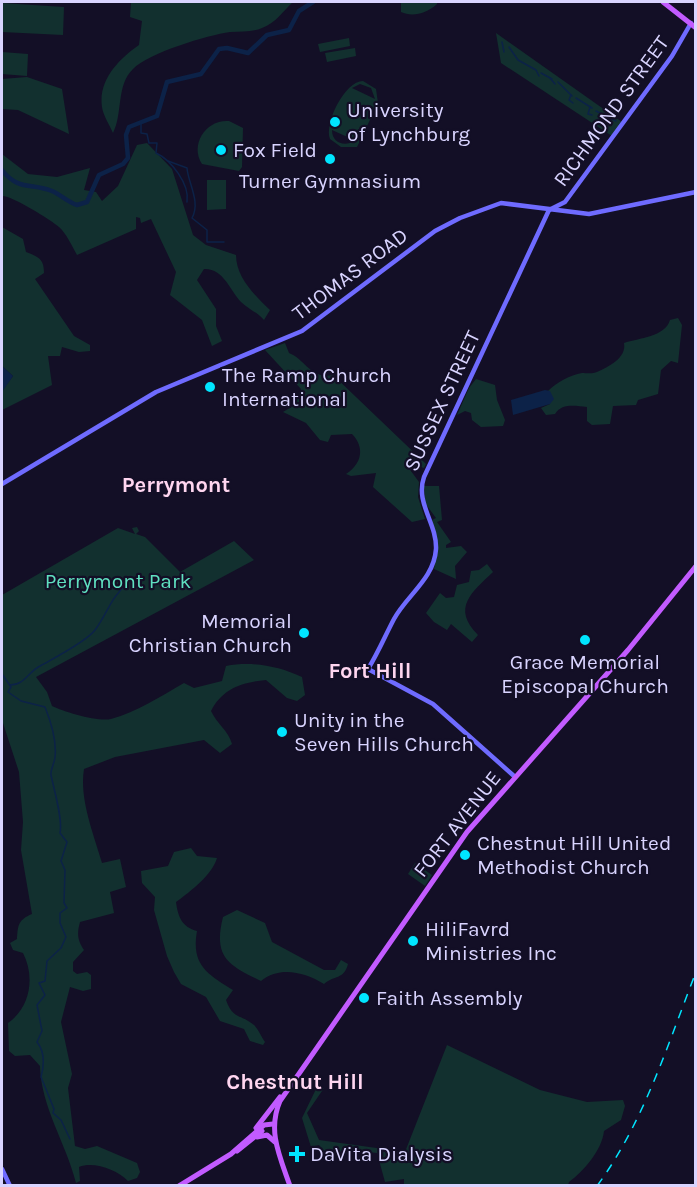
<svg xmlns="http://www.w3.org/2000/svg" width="697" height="1187" font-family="Karla,sans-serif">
  <rect width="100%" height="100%" fill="#130f26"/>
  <g fill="#12302f" fill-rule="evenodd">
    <path d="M 131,2 L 293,2 C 283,11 276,23 262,28 C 253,32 241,31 230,32 C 208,35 148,53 133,69 C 116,85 123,114 113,133 C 110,126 103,115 102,107 C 98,80 119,59 139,45 L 142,21 L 130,17 Z"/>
    <path d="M 401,2 L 437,2 L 437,4 C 426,14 412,17 401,12 Z"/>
    <polygon points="2,3 64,7 63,35 2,32"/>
    <polygon points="496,33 622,122 612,136 501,63"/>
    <polygon points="349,38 350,46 320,52 318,44"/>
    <polygon points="355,48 356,56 327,62 325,53"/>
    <polygon points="2,52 28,54 27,76 2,74"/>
    <polygon points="27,77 62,89 69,134 18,110 2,109 2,79"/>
    <path d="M 363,81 L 376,89 L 378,103 L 357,147 L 341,147 L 330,139 C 324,123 345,81 363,81 ZM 360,84 L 371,88 L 375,99 L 352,88 ZM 332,130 L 354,140 L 355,141 C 344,147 332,143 332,130 Z"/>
    <path d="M 229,121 L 243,128 L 242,167 L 239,171 L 202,164 C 189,144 207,119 229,121 Z"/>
    <path d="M 147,143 L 172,169 L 193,235 L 206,245 L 236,255 C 236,277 255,296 270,310 L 264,320 C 257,312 248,309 241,302 C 230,290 223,268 204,269 L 197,280 L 216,309 L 216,326 L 222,341 L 212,346 L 202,320 L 170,295 L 176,272 L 151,219 L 141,223 L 140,218 L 136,217 L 136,229 L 77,255 C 72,246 66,233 59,227 C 51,220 11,195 2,196 L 2,154 L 28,174 L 57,177 L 90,168 L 84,190 L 96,192 L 102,201 L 118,186 L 137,145 Z"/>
    <polygon points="207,180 226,180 226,209 207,210"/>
    <path d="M 2,227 L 23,239 L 26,252 C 39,257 44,259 44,273 L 35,279 L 74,336 L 90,345 L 90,351 L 79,352 L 62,347 L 60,356 L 48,356 L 52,385 L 2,410 L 2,391 L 13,376 L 2,366 Z"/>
    <path d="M 678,318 L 682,325 L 678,363 L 671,361 L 661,370 L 658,394 L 638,400 L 636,405 L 613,406 L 610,424 L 592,425 L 587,421 L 587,407 C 575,406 562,403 555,414 L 546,415 L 541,408 L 550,404 L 548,391 C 557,382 570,375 582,373 C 586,373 593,374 597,372 C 608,367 627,358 624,343 C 639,338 665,337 670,320 Z"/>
    <path d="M 285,343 L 289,353 C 305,359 311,380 333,375 L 426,464 L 424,468 L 409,463 L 408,467 L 419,482 L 418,497 L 425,519 L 412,522 L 373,487 L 376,473 L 351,476 L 346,474 C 362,464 365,447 352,434 L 331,435 L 328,442 L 320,440 L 306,423 L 283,412 L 293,406 L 301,389 L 265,350 Z"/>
    <polygon points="476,379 495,385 497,400 505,420 503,426 481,427 472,420 471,413 465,411 457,415 469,388"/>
    <polygon points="424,486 439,486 442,520 437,522 451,542 446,545 446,548 461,546 467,552 455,566 456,579 434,569 438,544 432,520 436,518 425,503"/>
    <path d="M 137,527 L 139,531 L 136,534 L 145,537 L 180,572 L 234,541 L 254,560 L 36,677 L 47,692 L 52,706 C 64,712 98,722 111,719 C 137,712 161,696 184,683 L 194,688 L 222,681 L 226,666 C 252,661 278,666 302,677 L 305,695 L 297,701 L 287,698 L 266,680 C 242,682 222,689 211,711 C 217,724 228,730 232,744 L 220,753 L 204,740 L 115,757 L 84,769 C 79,799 94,835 102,863 L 120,859 L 126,887 L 110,892 L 114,913 L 80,922 C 77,933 77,940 84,950 L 73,962 L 73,971 L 77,974 L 87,972 L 91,975 L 91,989 L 83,991 L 70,987 L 61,1022 L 72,1074 L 68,1088 L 75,1146 L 85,1149 L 97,1146 L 137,1163 L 140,1172 L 137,1178 L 128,1181 C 117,1170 94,1161 79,1167 L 80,1181 L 76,1183 C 66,1143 41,1107 40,1066 L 30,1055 L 15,1056 L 9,1051 L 8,1023 C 31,1007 35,976 23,953 L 13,950 L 10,943 L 17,939 C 18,925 18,920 32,914 L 21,850 L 23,822 L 19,772 L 2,720 L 2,595 L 118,528 L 135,534 L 132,528 Z"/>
    <path d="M 487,564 L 493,572 C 472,592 451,608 478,635 L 472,642 L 451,624 L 447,630 L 434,622 L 426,613 L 440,593 L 446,598 L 454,597 L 457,585 L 469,582 L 471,571 L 479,570 Z"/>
    <path d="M 191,848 L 197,856 L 217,858 C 212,875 191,891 176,902 C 178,917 182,927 197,931 C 191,965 207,974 233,990 L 226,1000 C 233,1020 241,1014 254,1025 C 258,1029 261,1036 265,1042 L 263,1045 L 250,1041 L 244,1029 L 220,1021 L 206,997 L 181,984 L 174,972 L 167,956 L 154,910 L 155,897 L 142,883 L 141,871 L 168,866 L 174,852 Z"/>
    <polygon points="415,863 432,875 425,886 408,874"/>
    <path d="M 237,910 L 265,923 L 272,942 L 324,970 L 335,970 L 341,960 L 348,964 C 344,980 334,975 324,984 C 304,972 280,966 261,981 C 228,965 213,957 223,917 Z"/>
    <path d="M 447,1045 L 540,1090 L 587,1102 L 623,1100 L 625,1106 L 621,1120 L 604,1131 C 602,1150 584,1171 569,1182 L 568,1185 L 404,1185 L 404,1179 L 385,1182 L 377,1153 L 359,1151 L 328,1157 L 319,1145 L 311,1147 L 302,1118 L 317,1087 L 324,1088 L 307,1113 L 319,1140 L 405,1152 Z"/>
  </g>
  <g fill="#0c2248">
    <polygon points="2,366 13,376 2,392"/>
    <polygon points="545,390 550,391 554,399 550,404 513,415 511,400"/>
  </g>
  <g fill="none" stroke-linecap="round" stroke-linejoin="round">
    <g stroke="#0c2248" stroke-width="1.5">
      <polyline points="502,42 504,52"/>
      <polyline points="509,47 518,60 536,70 539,76"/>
      <polyline points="541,73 552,79"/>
      <polyline points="550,78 555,84"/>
      <polyline points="558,82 572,96"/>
      <polyline points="571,95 569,100 573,103"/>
      <polyline points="576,98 592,108"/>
      <polyline points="590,107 588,114 592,115"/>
      <polyline points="596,111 616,121"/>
      <path d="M 141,123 L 141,133 L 147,134 L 149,143 L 157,143 L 156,153 C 171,160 190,184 187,202"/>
      <path d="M 168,161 L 187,168 C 188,183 201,202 192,218 L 207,230 L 207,242 L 224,242"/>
      <path d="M 2,674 L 11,687 L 8,692 L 21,701 L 45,707 C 51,722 57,740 55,757 C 55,762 50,770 51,775 C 54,790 63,819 60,833 L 67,842 L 61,861 L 65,870 L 64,903 L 67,908 L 60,913 L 60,923 L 66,937 L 61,948 L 47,961 L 45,981 L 39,983 L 45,995 L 37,1005 L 42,1031 L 37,1042 C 45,1052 44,1066 41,1077 L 54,1109 L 53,1113 L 61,1120 L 70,1139"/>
      <path d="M 10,685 C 25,685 28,672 40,666 C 54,658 86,642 95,630 C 107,614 111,597 127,584"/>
    </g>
    <path stroke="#0c2248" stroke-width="4.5" d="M 2,170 C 18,191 32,183 52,191 C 61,195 68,202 77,205 L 87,202 L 99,175 L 123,164 L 128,158 L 126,135 L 129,127 L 157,116 L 167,82 L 201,74 L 219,49 L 227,48 L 248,53 L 267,35 L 289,30 L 299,11 L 313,2"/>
    <g stroke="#6f6bff" stroke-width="4.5">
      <polyline points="549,210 565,202 672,56 691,23"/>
      <polyline points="2,484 156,392 302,331 435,231 460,218 501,203 589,214 696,192"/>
      <path d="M 514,776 L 433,704 L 368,669 C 378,653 385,636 394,619 C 407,595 434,579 436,549 C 437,523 415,503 424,477 L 549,210"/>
      <polyline points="2,1169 10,1186"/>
    </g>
    <g stroke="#c25bff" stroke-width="5">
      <polyline points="663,2 696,28"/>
      <polyline points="256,1128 280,1097"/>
      <polyline points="257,1137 267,1135 275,1142"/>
      <polyline points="237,1151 262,1131"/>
      <polyline points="179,1186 231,1154 264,1125 273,1124"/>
      <path d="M 290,1186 C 280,1157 267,1131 280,1101 L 467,832 L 628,650 L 696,566"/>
    </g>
    <path stroke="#00e5ff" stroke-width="1.5" stroke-dasharray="9 8" stroke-linecap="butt" d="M 597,1186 C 644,1122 667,1046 696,972"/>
  </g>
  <g fill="#00e5ff" stroke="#130f26" stroke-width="2">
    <circle cx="335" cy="122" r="6"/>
    <circle cx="221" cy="150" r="6"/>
    <circle cx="330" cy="159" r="6"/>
    <circle cx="210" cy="387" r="6"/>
    <circle cx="304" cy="633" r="6"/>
    <circle cx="585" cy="640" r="6"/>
    <circle cx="282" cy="732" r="6"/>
    <circle cx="465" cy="855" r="6"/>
    <circle cx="413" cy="941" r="6"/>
    <circle cx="364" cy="998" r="6"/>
    <path d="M294 1145h6v6h6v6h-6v6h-6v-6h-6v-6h6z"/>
  </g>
  <g text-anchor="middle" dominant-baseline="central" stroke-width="4.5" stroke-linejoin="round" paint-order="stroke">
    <g font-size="21" fill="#d9d4ff" stroke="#130f26" text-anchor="start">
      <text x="347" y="110">University<tspan x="347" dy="24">of Lynchburg</tspan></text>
      <text x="233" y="150">Fox Field</text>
      <text x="330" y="181" text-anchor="middle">Turner Gymnasium</text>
      <text x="222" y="375">The Ramp Church<tspan x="222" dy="24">International</tspan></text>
      <text x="292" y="621" text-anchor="end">Memorial<tspan x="292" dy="24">Christian Church</tspan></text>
      <text x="585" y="662" text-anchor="middle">Grace Memorial<tspan x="585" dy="24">Episcopal Church</tspan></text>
      <text x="294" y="720">Unity in the<tspan x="294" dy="24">Seven Hills Church</tspan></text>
      <text x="477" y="843">Chestnut Hill United<tspan x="477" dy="24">Methodist Church</tspan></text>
      <text x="425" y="929">HiliFavrd<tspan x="425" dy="24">Ministries Inc</tspan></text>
      <text x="376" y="998">Faith Assembly</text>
      <text x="310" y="1154">DaVita Dialysis</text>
    </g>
    <g font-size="21" fill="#d9d4ff" stroke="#130f26">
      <text transform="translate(611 111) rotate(-54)">RICHMOND STREET</text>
      <text transform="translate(350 274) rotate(-37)">THOMAS ROAD</text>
      <text transform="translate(442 401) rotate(-65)">SUSSEX STREET</text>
      <text transform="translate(457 824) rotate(-52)">FORT AVENUE</text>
    </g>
    <g font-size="21" fill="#5fe0c0" stroke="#130f26">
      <text x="118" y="581">Perrymont Park</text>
    </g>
    <g font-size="22" font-weight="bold" fill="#ffd6f0" stroke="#130f26">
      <text x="176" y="485">Perrymont</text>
      <text x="370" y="671">Fort Hill</text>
      <text x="295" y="1082">Chestnut Hill</text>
    </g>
  </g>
  <rect width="697" height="1187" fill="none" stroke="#d9d4ff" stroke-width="6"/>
</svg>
